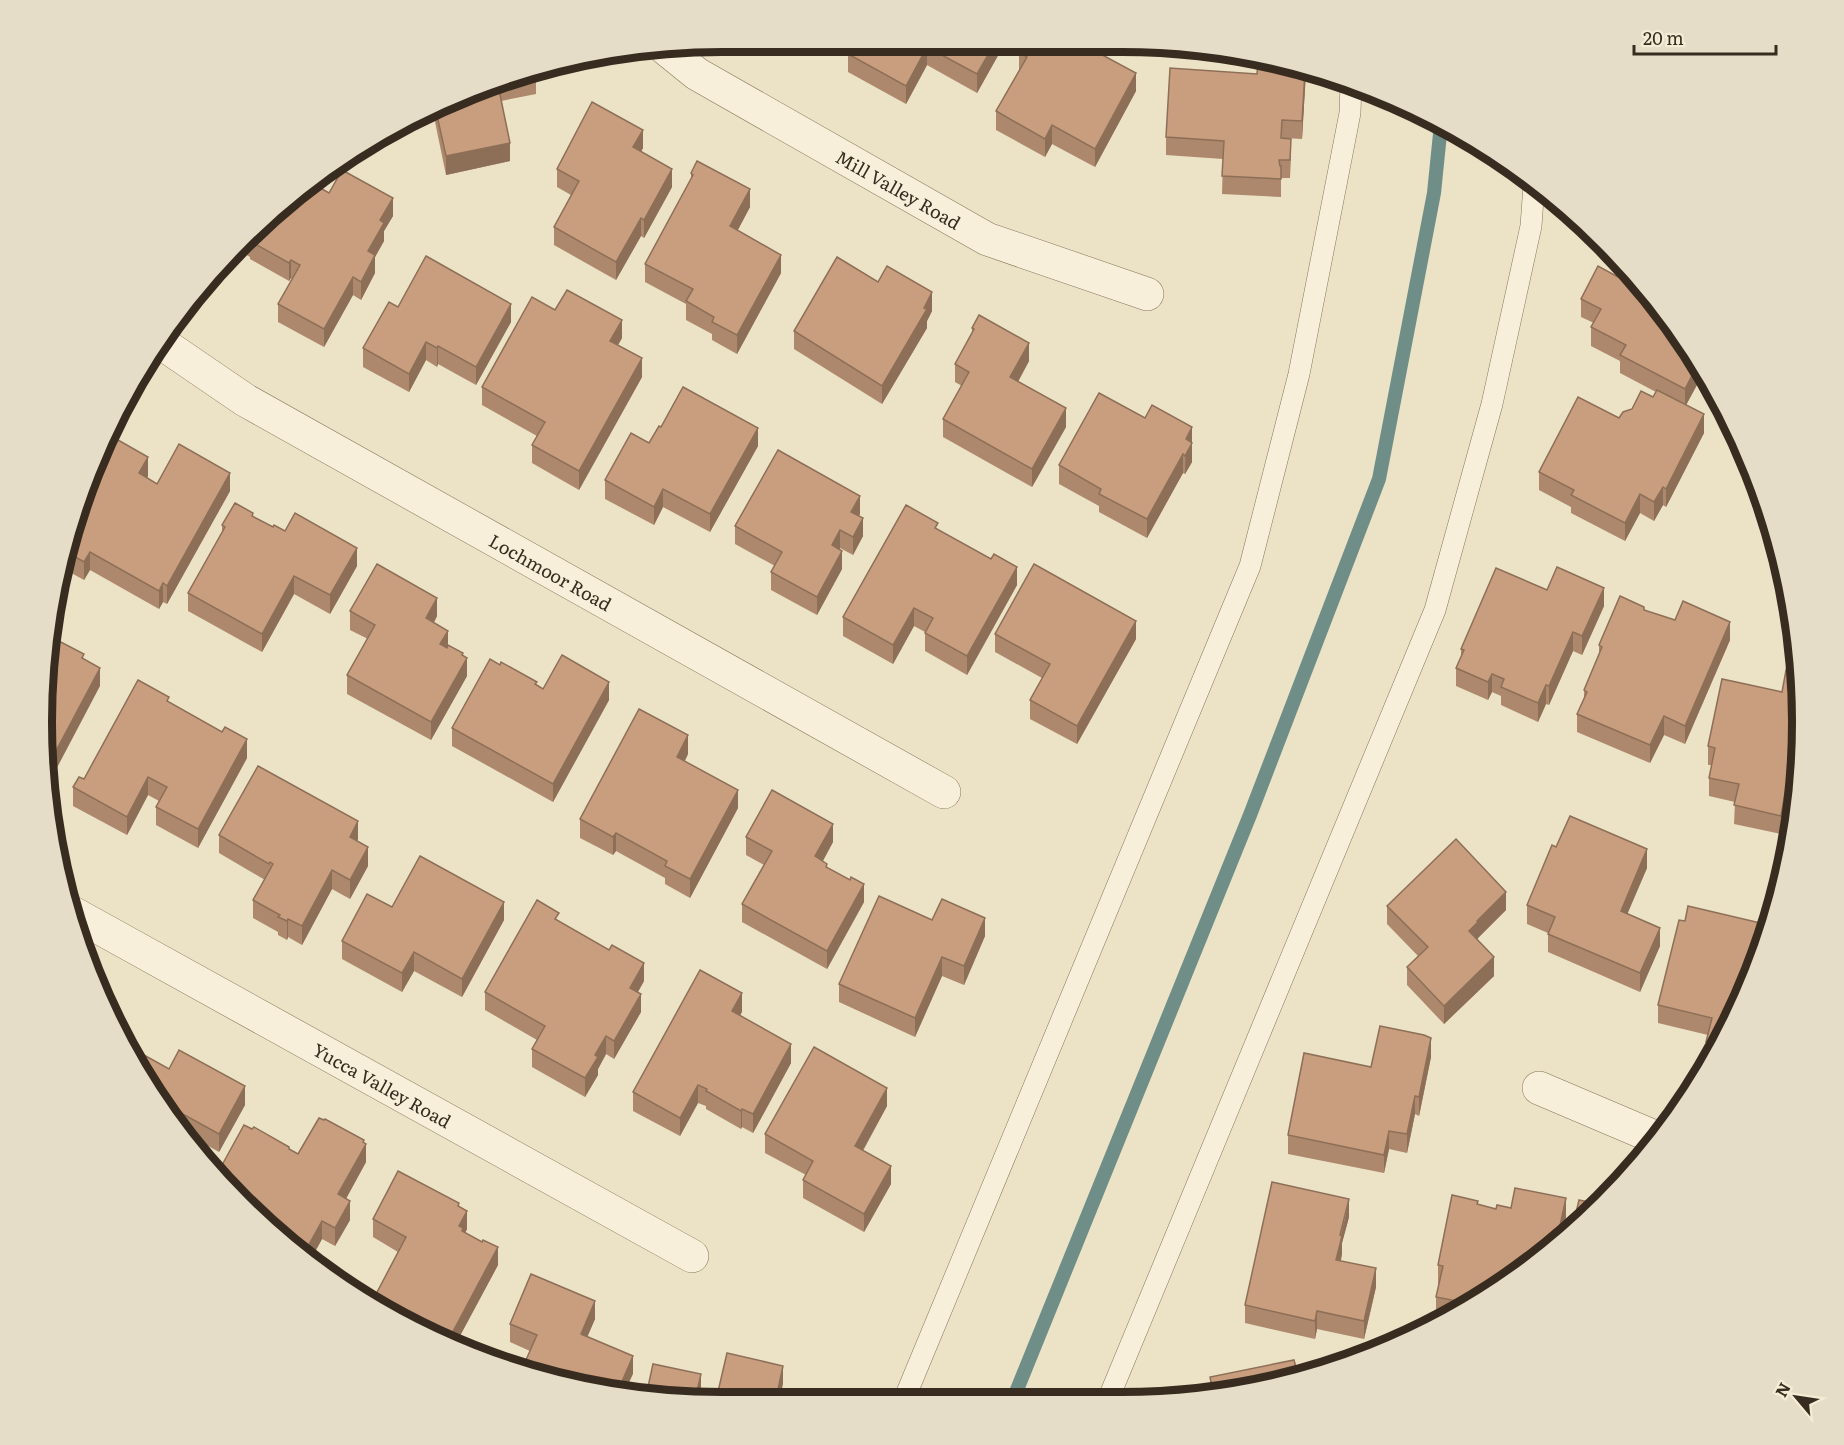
<svg xmlns="http://www.w3.org/2000/svg" width="1844" height="1445" font-family="Literata,serif">
  <rect width="100%" height="100%" fill="#ece2c6"/>
  <g fill="none" stroke-linecap="round" stroke-linejoin="round">
    <polyline stroke="#6e8e87" stroke-width="14" points="1012,1402 1250,815 1379,479 1434,193 1441,124"/>
    <g stroke="#87745d" stroke-width="22">
      <g id="service">
        <polyline points="903,1402 1250,566 1299,374 1350,113 1351,83"/>
        <polyline points="1107,1402 1435,610 1492,404 1531,226 1534,185"/>
      </g>
    </g>
    <g stroke="#87745d" stroke-width="34">
      <g id="minor">
        <path id="s1" d="M 666,49 L 697,74 L 987,239 L 1147,294"/>
        <path id="s2" d="M 163,344 L 245,400 L 944,792"/>
        <path id="s3" d="M 71,912 L 692,1256"/>
        <polyline points="1539,1088 1659,1139"/>
      </g>
    </g>
    <use href="#service" stroke="#f7efd9" stroke-width="21"/>
    <use href="#minor" stroke="#f7efd9" stroke-width="33"/>
  </g>
  <g fill="#ad886c">
    <polygon points="854,42 1005,43 977,93 927,65 906,104 848,72 848,54"/>
    <polygon points="1019,52 1096,52 1136,91 1095,167 1052,144 1045,157 996,130 996,111 1019,71"/>
    <polygon points="535,70 536,76 536,94 501,101 510,161 446,175 433,112"/>
    <polygon points="1306,71 1302,139 1284,138 1291,157 1290,178 1281,178 1281,197 1222,194 1223,159 1166,155 1166,137 1257,74"/>
    <polygon points="643,148 641,152 672,187 644,238 641,236 616,280 554,245 554,227 571,195 557,187 557,169"/>
    <polygon points="691,173 750,207 737,231 781,273 737,354 712,340 712,334 686,320 686,304 645,282 645,264 691,180"/>
    <polygon points="315,185 329,193 393,216 384,231 384,241 375,257 375,273 361,300 353,295 324,347 278,322 278,304 292,279 291,278 289,281 250,259 250,257 245,254 245,239"/>
    <polygon points="1618,277 1704,372 1686,405 1704,433 1666,507 1663,505 1654,521 1640,513 1625,541 1571,513 1571,507 1539,490 1539,472 1632,409 1653,397 1656,392 1620,373 1620,361 1591,346 1591,327 1594,323 1581,317 1581,299"/>
    <polygon points="878,282 932,311 927,321 927,328 882,404 794,349 794,331"/>
    <polygon points="398,307 511,322 476,385 438,364 437,367 426,360 409,392 363,367 363,348"/>
    <polygon points="555,310 622,338 618,345 642,377 579,490 532,463 532,445 537,436 482,405 482,387"/>
    <polygon points="972,328 1029,361 1018,382 1066,427 1032,487 943,437 943,419 962,386 955,382 955,364 972,333"/>
    <polygon points="1145,418 1192,427 1192,462 1185,474 1183,473 1147,538 1099,512 1099,506 1059,484 1059,465"/>
    <polygon points="661,427 758,446 710,532 663,507 654,525 605,499 605,480 649,443"/>
    <polygon points="111,436 148,476 147,478 157,484 230,491 167,604 163,602 159,609 90,570 84,580 64,569 65,547"/>
    <polygon points="860,514 859,516 863,536 853,555 840,548 842,569 817,615 771,590 771,572 775,566 735,544 735,526"/>
    <polygon points="253,516 273,527 285,531 357,566 330,614 294,594 262,652 188,611 188,593 222,532 222,525"/>
    <polygon points="938,530 1017,585 967,675 925,651 925,632 914,626 893,664 843,636 843,617"/>
    <polygon points="1547,590 1604,606 1582,655 1573,651 1549,705 1546,704 1538,722 1501,705 1501,696 1492,692 1488,700 1456,686 1456,668 1461,657 1461,649"/>
    <polygon points="1644,610 1730,640 1685,744 1664,735 1650,763 1577,732 1577,714 1584,698 1584,690 1599,655 1599,645"/>
    <polygon points="350,611 437,616 434,623 448,646 463,656 467,676 431,740 347,694 347,675 368,639 350,630"/>
    <polygon points="995,634 1136,639 1077,744 1030,719 1030,700 1042,678 995,652"/>
    <polygon points="1797,672 1801,765 1791,813 1785,812 1781,834 1734,824 1735,802 1709,796 1709,778 1712,765 1708,765 1708,746 1782,692"/>
    <polygon points="537,685 543,689 609,700 553,802 452,746 452,728"/>
    <polygon points="169,703 247,758 198,848 156,825 156,807 159,801 148,795 127,835 73,806 73,787 84,779"/>
    <polygon points="688,754 685,761 738,808 690,898 665,884 665,878 616,851 613,855 580,838 580,819"/>
    <polygon points="219,835 358,839 357,841 368,866 350,899 332,889 302,945 288,937 287,940 278,935 278,932 253,918 253,900 265,880 219,853"/>
    <polygon points="746,837 833,842 823,861 827,867 864,902 827,969 742,922 742,904 764,865 746,855"/>
    <polygon points="1556,847 1647,868 1627,913 1660,946 1640,992 1548,952 1548,933 1527,924 1527,905"/>
    <polygon points="1387,906 1506,910 1478,938 1478,940 1494,976 1444,1024 1407,985 1407,967 1418,956 1387,924"/>
    <polygon points="392,907 504,920 462,997 414,971 402,992 342,959 342,941"/>
    <polygon points="932,920 985,936 964,985 942,976 915,1037 839,1002 839,984"/>
    <polygon points="559,921 644,981 638,992 641,1012 614,1059 606,1054 598,1069 598,1075 585,1097 532,1067 532,1049 537,1040 485,1010 485,992"/>
    <polygon points="1658,1005 1732,1023 1708,1061 1706,1060 1706,1042 1708,1035 1658,1023"/>
    <polygon points="742,1012 739,1016 791,1063 753,1133 742,1127 741,1129 706,1109 706,1106 698,1103 680,1136 633,1111 633,1092"/>
    <polygon points="1431,1057 1419,1116 1415,1114 1407,1153 1389,1149 1384,1173 1288,1154 1288,1135 1371,1067"/>
    <polygon points="133,1063 169,1069 245,1105 219,1152 183,1132"/>
    <polygon points="887,1106 863,1151 891,1184 864,1232 803,1198 803,1180 806,1175 765,1153 765,1134"/>
    <polygon points="364,1143 366,1162 346,1199 350,1220 335,1246 322,1239 311,1259 216,1176 289,1149 298,1154"/>
    <polygon points="1478,1205 1496,1209 1511,1208 1566,1217 1560,1241 1462,1312 1449,1318 1436,1315 1436,1297 1439,1284 1438,1283 1438,1265"/>
    <polygon points="459,1206 467,1229 465,1233 498,1265 454,1347 374,1304 374,1298 398,1252 373,1237 373,1219"/>
    <polygon points="1349,1217 1342,1243 1342,1254 1341,1261 1376,1287 1364,1339 1317,1329 1315,1339 1245,1323 1245,1305"/>
    <polygon points="595,1319 587,1336 633,1374 530,1351 510,1342 510,1324"/>
    <polygon points="1298,1375 1210,1393 1210,1377"/>
  </g>
  <g fill="#8d6f58">
    <polygon points="995,43 1005,43 977,93 977,74"/>
    <polygon points="927,47 927,65 906,104 906,86"/>
    <polygon points="1305,71 1306,72 1302,139 1302,121"/>
    <polygon points="1136,73 1136,91 1095,167 1095,149"/>
    <polygon points="1052,125 1052,144 1045,157 1045,139"/>
    <polygon points="643,130 643,148 633,166 633,147"/>
    <polygon points="510,143 510,161 446,175 446,156"/>
    <polygon points="672,169 672,187 644,238 644,220"/>
    <polygon points="750,189 750,207 730,245 730,226"/>
    <polygon points="393,198 393,216 384,231 384,241 375,257 375,273 361,300 361,282 368,251 380,220"/>
    <polygon points="641,218 641,236 616,280 616,262"/>
    <polygon points="781,255 781,273 737,354 737,335"/>
    <polygon points="291,260 291,278 289,281 289,263"/>
    <polygon points="353,277 353,295 324,347 324,329"/>
    <polygon points="932,292 932,311 927,321 927,328 882,404 882,386"/>
    <polygon points="511,304 511,322 476,385 476,367"/>
    <polygon points="622,320 622,338 610,359 610,341"/>
    <polygon points="426,342 426,360 409,392 409,374"/>
    <polygon points="1029,343 1029,361 1010,396 1010,377"/>
    <polygon points="438,346 438,364 437,367 437,348"/>
    <polygon points="642,358 642,377 579,490 579,471"/>
    <polygon points="1698,364 1704,372 1685,407 1685,389"/>
    <polygon points="1066,408 1066,427 1032,487 1032,469"/>
    <polygon points="1704,414 1704,433 1666,507 1666,489"/>
    <polygon points="1192,427 1192,462 1185,474 1186,439"/>
    <polygon points="758,428 758,446 710,532 710,514"/>
    <polygon points="1183,454 1183,473 1147,538 1147,519"/>
    <polygon points="148,457 148,476 139,492 139,473"/>
    <polygon points="230,473 230,491 167,604 167,586"/>
    <polygon points="1663,487 1663,505 1654,521 1654,502"/>
    <polygon points="663,489 663,507 654,525 654,507"/>
    <polygon points="1640,494 1640,513 1625,541 1625,523"/>
    <polygon points="860,496 860,514 851,530 851,512"/>
    <polygon points="863,518 863,536 853,555 853,537"/>
    <polygon points="840,530 840,548 832,563 832,545"/>
    <polygon points="357,548 357,566 330,614 330,595"/>
    <polygon points="842,551 842,569 817,615 817,597"/>
    <polygon points="90,552 90,570 84,580 84,562"/>
    <polygon points="1017,567 1017,585 967,675 967,656"/>
    <polygon points="294,576 294,594 262,652 262,634"/>
    <polygon points="163,583 163,602 159,609 159,591"/>
    <polygon points="1604,588 1604,606 1582,655 1582,636"/>
    <polygon points="437,598 437,616 426,636 426,618"/>
    <polygon points="914,608 914,626 893,664 893,645"/>
    <polygon points="1136,621 1136,639 1077,744 1077,726"/>
    <polygon points="1730,622 1730,640 1685,744 1685,726"/>
    <polygon points="448,631 448,649 440,644"/>
    <polygon points="1573,632 1573,651 1549,705 1549,686"/>
    <polygon points="463,653 463,664 467,658 467,676 431,740 431,722"/>
    <polygon points="100,668 100,686 50,781 48,766"/>
    <polygon points="1492,674 1492,692 1488,700 1488,682"/>
    <polygon points="609,682 609,700 553,802 553,784"/>
    <polygon points="1546,685 1546,704 1538,722 1538,703"/>
    <polygon points="1664,716 1664,735 1650,763 1650,745"/>
    <polygon points="688,735 688,754 677,775 677,757"/>
    <polygon points="247,739 247,758 198,848 198,829"/>
    <polygon points="1800,749 1801,765 1791,813 1791,794"/>
    <polygon points="148,777 148,795 127,835 127,817"/>
    <polygon points="738,790 738,808 690,898 690,879"/>
    <polygon points="1785,793 1785,812 1781,834 1781,816"/>
    <polygon points="358,821 358,839 350,856 350,837"/>
    <polygon points="833,824 833,842 815,875 815,856"/>
    <polygon points="616,833 616,851 613,855 613,837"/>
    <polygon points="368,847 368,866 350,899 350,880"/>
    <polygon points="1647,849 1647,868 1621,929 1621,911"/>
    <polygon points="332,870 332,889 302,945 302,926"/>
    <polygon points="864,884 864,902 827,969 827,951"/>
    <polygon points="1506,892 1506,910 1478,938 1478,940 1469,931 1477,921"/>
    <polygon points="504,902 504,920 462,997 462,979"/>
    <polygon points="985,918 985,936 964,985 964,966"/>
    <polygon points="288,919 288,937 287,940 287,921"/>
    <polygon points="1660,928 1660,946 1640,992 1640,973"/>
    <polygon points="414,952 414,971 402,992 402,973"/>
    <polygon points="942,957 942,976 915,1037 915,1018"/>
    <polygon points="1494,957 1494,976 1444,1024 1444,1006"/>
    <polygon points="644,963 644,981 630,1006 630,988"/>
    <polygon points="742,993 742,1012 732,1030 732,1011"/>
    <polygon points="641,994 641,1012 614,1059 614,1041"/>
    <polygon points="606,1036 606,1054 598,1069 598,1075 585,1097 585,1078 595,1055"/>
    <polygon points="1431,1038 1431,1057 1419,1116 1419,1097"/>
    <polygon points="791,1044 791,1063 753,1133 753,1114"/>
    <polygon points="698,1085 698,1103 680,1136 680,1118"/>
    <polygon points="245,1086 245,1105 219,1152 219,1134"/>
    <polygon points="887,1088 887,1106 855,1164 855,1146"/>
    <polygon points="1415,1096 1415,1114 1407,1153 1407,1134"/>
    <polygon points="742,1109 742,1127 741,1129 741,1111"/>
    <polygon points="181,1113 181,1129 176,1122"/>
    <polygon points="1389,1131 1389,1149 1384,1173 1384,1155"/>
    <polygon points="364,1140 364,1147 366,1144 366,1162 338,1213 338,1194"/>
    <polygon points="891,1166 891,1184 864,1232 864,1214"/>
    <polygon points="1566,1198 1566,1217 1560,1241 1556,1244"/>
    <polygon points="1349,1199 1349,1217 1342,1243 1342,1254 1336,1278 1336,1260"/>
    <polygon points="350,1201 350,1220 335,1246 335,1228"/>
    <polygon points="467,1211 467,1229 463,1237 459,1226"/>
    <polygon points="322,1221 322,1239 311,1259 307,1256 307,1248"/>
    <polygon points="498,1247 498,1265 454,1347 450,1344 450,1337"/>
    <polygon points="1533,1248 1533,1261 1530,1263"/>
    <polygon points="1376,1268 1376,1287 1364,1339 1364,1321"/>
    <polygon points="595,1301 595,1319 581,1352 581,1334"/>
    <polygon points="1317,1311 1317,1329 1315,1339 1315,1321"/>
    <polygon points="633,1356 633,1374 624,1393 617,1393"/>
    <polygon points="783,1366 783,1384 779,1403 775,1403"/>
    <polygon points="701,1374 701,1392 697,1391"/>
  </g>
  <g fill="#c99e7e" stroke="#8d6f58" stroke-width="1.5">
    <polygon points="854,42 995,43 977,74 927,47 906,86 848,54"/>
    <polygon points="1023,43 1090,43 1096,46 1093,50 1136,73 1095,149 1052,125 1045,139 996,111 1027,57 1019,52"/>
    <polygon points="1258,62 1305,71 1302,121 1282,120 1281,138 1291,139 1290,160 1279,160 1280,166 1281,166 1281,179 1222,176 1224,141 1166,137 1170,68 1257,74"/>
    <polygon points="535,70 536,76 507,81"/>
    <polygon points="498,85 510,143 446,156 436,111"/>
    <polygon points="592,102 643,130 633,147 672,169 644,220 641,218 616,262 554,227 579,181 557,169"/>
    <polygon points="697,161 750,189 730,226 781,255 737,335 712,322 714,317 686,301 693,289 645,264 693,175 691,173"/>
    <polygon points="342,170 393,198 380,220 384,223 368,251 375,255 361,282 353,277 324,329 278,304 300,265 291,260 289,263 250,241 251,239 247,237 315,185 329,193"/>
    <polygon points="426,256 511,304 476,367 438,346 437,348 426,342 409,374 363,348 389,302 398,307"/>
    <polygon points="837,257 878,282 887,266 932,292 924,308 927,309 882,386 794,331"/>
    <polygon points="1624,265 1633,274 1698,364 1685,389 1620,355 1626,345 1591,327 1601,309 1581,299 1598,266 1618,277"/>
    <polygon points="567,290 622,320 610,341 642,358 579,471 532,445 545,422 482,387 532,297 555,310"/>
    <polygon points="979,315 1029,343 1010,377 1066,408 1032,469 943,419 969,372 955,364 974,329 972,328"/>
    <polygon points="683,387 758,428 710,514 663,489 654,507 605,480 631,433 649,443 659,426 661,427"/>
    <polygon points="1657,390 1704,414 1666,489 1663,487 1654,502 1640,494 1625,523 1571,495 1574,490 1539,472 1578,397 1619,418 1623,412 1632,409 1641,391 1653,397"/>
    <polygon points="1099,393 1145,418 1152,405 1192,427 1186,439 1192,443 1185,456 1183,454 1147,519 1099,494 1101,489 1059,465"/>
    <polygon points="111,436 148,457 139,473 157,484 179,444 230,473 167,586 163,583 159,591 90,552 84,562 65,551 70,540 68,539"/>
    <polygon points="778,450 860,496 851,512 863,518 853,537 840,530 832,545 842,551 817,597 771,572 782,552 735,526"/>
    <polygon points="235,503 253,513 252,516 273,527 274,525 285,531 295,513 357,548 330,595 294,576 262,634 188,593 225,527 222,525"/>
    <polygon points="906,505 938,523 935,528 991,559 994,554 1017,567 967,656 925,633 933,618 914,608 893,645 843,617"/>
    <polygon points="377,564 437,598 426,618 448,631 440,644 447,648 448,645 463,653 462,655 467,658 431,722 347,675 375,625 350,611"/>
    <polygon points="1034,564 1136,621 1077,726 1030,700 1050,664 995,634"/>
    <polygon points="1557,567 1604,588 1582,636 1573,632 1549,686 1546,685 1538,703 1501,687 1504,679 1492,674 1488,682 1456,668 1464,650 1461,649 1496,568 1547,590"/>
    <polygon points="1620,596 1644,607 1644,610 1675,620 1683,601 1730,622 1685,726 1664,716 1650,745 1577,714 1587,692 1584,690 1602,647 1599,645"/>
    <polygon points="53,638 84,654 82,658 100,668 48,766 42,723"/>
    <polygon points="562,655 609,682 553,784 452,728 490,659 500,665 501,662 537,682 535,684 543,689"/>
    <polygon points="1786,670 1797,672 1800,749 1791,794 1785,793 1781,816 1734,805 1739,784 1709,778 1715,748 1708,746 1722,679 1782,692"/>
    <polygon points="138,680 169,697 167,701 222,732 225,727 247,739 198,829 156,807 167,787 148,777 127,817 73,787 79,777 84,779"/>
    <polygon points="639,709 688,735 677,757 738,790 690,879 665,866 667,861 616,833 613,837 580,819"/>
    <polygon points="258,766 358,821 350,837 368,847 350,880 332,870 302,926 288,919 287,921 278,917 280,915 253,900 273,864 270,862 269,864 219,835"/>
    <polygon points="772,790 833,824 815,856 827,864 826,867 850,880 851,877 864,884 827,951 742,904 772,851 746,837"/>
    <polygon points="1570,816 1647,849 1621,911 1660,928 1640,973 1548,934 1555,917 1527,905 1552,845 1556,847"/>
    <polygon points="1456,839 1506,892 1477,921 1478,922 1469,931 1494,957 1444,1006 1407,967 1428,947 1387,906"/>
    <polygon points="420,856 504,902 462,979 414,952 402,973 342,941 367,894 392,907"/>
    <polygon points="879,896 932,920 942,899 985,918 964,966 942,957 915,1018 839,984"/>
    <polygon points="537,900 559,913 555,919 609,950 612,945 644,963 630,988 641,994 614,1041 606,1036 595,1055 598,1057 585,1078 532,1049 545,1026 485,992"/>
    <polygon points="1688,906 1769,925 1732,1023 1718,1045 1706,1042 1712,1018 1658,1005 1679,920 1685,921"/>
    <polygon points="700,970 742,993 732,1011 791,1044 753,1114 742,1109 741,1111 706,1091 707,1089 698,1085 680,1118 633,1092"/>
    <polygon points="1380,1026 1424,1035 1431,1038 1419,1097 1415,1096 1407,1134 1389,1131 1384,1155 1288,1135 1304,1053 1371,1067"/>
    <polygon points="126,1045 169,1069 179,1050 245,1086 219,1134 181,1113 176,1122 133,1063"/>
    <polygon points="814,1047 887,1088 855,1146 891,1166 864,1214 803,1180 813,1161 765,1134"/>
    <polygon points="319,1118 324,1120 325,1119 364,1140 363,1142 366,1144 338,1194 350,1201 335,1228 322,1221 307,1248 302,1246 300,1249 216,1176 244,1125 252,1129 254,1127 289,1147 289,1149 298,1154"/>
    <polygon points="398,1171 459,1203 458,1206 467,1211 459,1226 463,1228 462,1231 482,1242 483,1240 498,1247 450,1337 374,1298 406,1237 373,1219"/>
    <polygon points="1272,1182 1349,1199 1340,1235 1342,1236 1336,1260 1376,1268 1364,1321 1317,1311 1315,1321 1245,1305"/>
    <polygon points="1515,1188 1566,1198 1556,1244 1547,1250 1533,1248 1530,1263 1472,1304 1436,1297 1443,1266 1438,1265 1452,1195 1478,1201 1477,1204 1496,1209 1497,1205 1511,1208"/>
    <polygon points="1579,1200 1599,1204 1574,1230 1577,1217 1575,1217"/>
    <polygon points="531,1274 595,1301 581,1334 633,1356 617,1393 590,1390 522,1369 537,1335 510,1324"/>
    <polygon points="727,1353 783,1366 775,1403 722,1403 646,1396 653,1364 701,1374 697,1391 717,1396"/>
    <polygon points="1294,1360 1298,1375 1213,1392 1210,1377"/>
  </g>
  <g text-anchor="middle" dominant-baseline="central" stroke-width="5" stroke-linejoin="round" paint-order="stroke">
    <g font-size="18" fill="#382c20" stroke="#f4ecd5">
      <text stroke="none"><textPath href="#s1" startOffset="272">Mill Valley Road</textPath></text>
      <text stroke="none"><textPath href="#s2" startOffset="450">Lochmoor Road</textPath></text>
      <text stroke="none"><textPath href="#s3" startOffset="356">Yucca Valley Road</textPath></text>
    </g>
  </g>
  <path d="M0 0H1844V1445H0ZM722 52H1122A670 670 0 0 1 1792 722V722A670 670 0 0 1 1122 1392H722A670 670 0 0 1 52 722V722A670 670 0 0 1 722 52Z" fill="#e5ddc7" fill-rule="evenodd"/>
  <path fill="none" stroke="#382c20" stroke-width="8" d="M722 52H1122A670 670 0 0 1 1792 722V722A670 670 0 0 1 1122 1392H722A670 670 0 0 1 52 722V722A670 670 0 0 1 722 52Z"/>
  <g transform="translate(1796 1397) rotate(299)" stroke="#f4ecd5" stroke-width="4.5" paint-order="stroke">
  <path d="M0-4.5L10 22L0 15L-10 22Z" fill="#382c20"/>
  <text y="-9" font-size="16" font-weight="bold" text-anchor="middle" fill="#382c20">N</text>
  </g>
  <path d="M1634 45v9h142v-9" fill="none" stroke="#382c20" stroke-width="3"/>
  <text x="1643" y="45" font-size="18" fill="#382c20" stroke="#f4ecd5" stroke-width="4.5" paint-order="stroke">20 m</text>
</svg>
